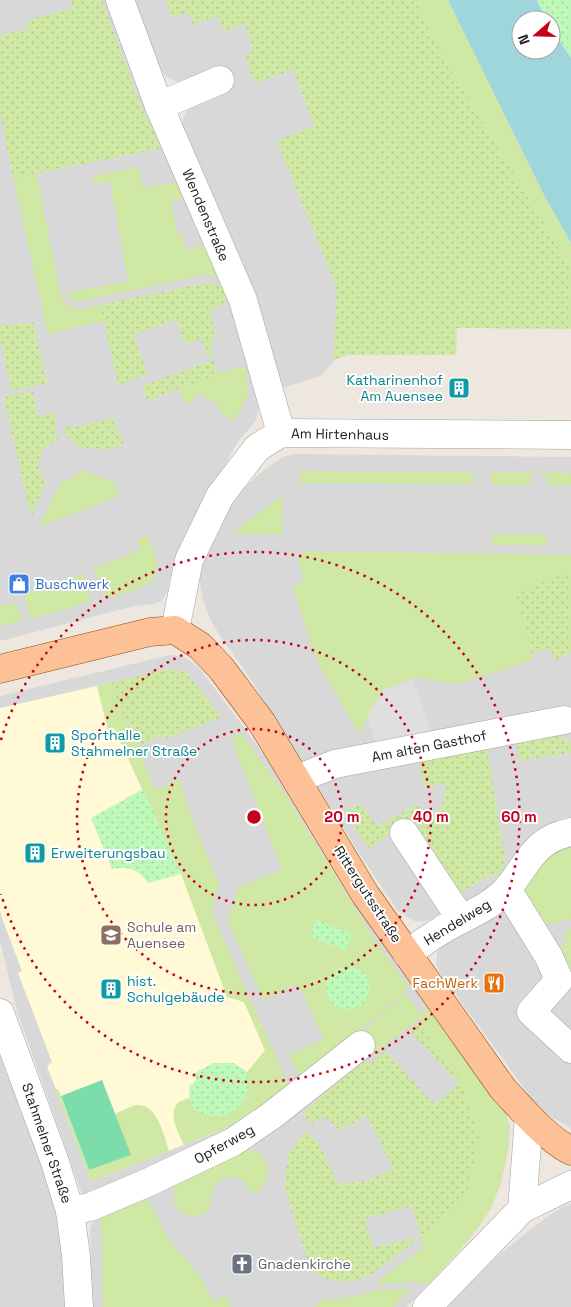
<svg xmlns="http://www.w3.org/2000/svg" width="571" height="1307" font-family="'Space Grotesk',sans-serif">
  <defs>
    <pattern id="park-dots" width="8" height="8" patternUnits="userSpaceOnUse" patternTransform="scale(1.25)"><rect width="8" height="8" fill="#bef9ba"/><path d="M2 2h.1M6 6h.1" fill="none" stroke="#a3d59f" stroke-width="1.8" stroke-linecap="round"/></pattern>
    <pattern id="garden-dots" width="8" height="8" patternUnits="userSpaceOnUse" patternTransform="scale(1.25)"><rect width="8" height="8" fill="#cfe8a4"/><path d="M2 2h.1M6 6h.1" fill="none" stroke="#b1c68d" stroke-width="1.8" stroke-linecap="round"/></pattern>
  </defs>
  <rect width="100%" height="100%" fill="#ede7e0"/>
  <g fill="#d9d8d8">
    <polygon points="0,0 107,0 220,263 260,401 256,421 238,441 180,549 173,566 167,592 162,601 154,604 134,606 4,640 0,640"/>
    <polygon points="132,0 425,0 455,74 278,143 338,289 334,361 321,376 275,390 186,138 182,125 184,116 189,108 196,103 186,81 178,82 168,78 158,68"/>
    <polygon points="295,454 571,457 571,817 559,819 534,833 492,887 474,899 426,921 414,921 398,911 361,856 252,681 221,637 211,621 203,600 199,578 203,556 226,510 246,486 265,469 283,457"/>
    <polygon points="170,655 179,656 189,660 199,668 249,734 289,791 429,1007 510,1124 509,1146 501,1183 490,1210 472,1236 407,1307 92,1307 90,1228 93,1222 106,1207 244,1128 101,1194 82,1194 17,1011 0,941 0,696"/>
    <polygon points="571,842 571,1128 553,1118 532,1099 440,973 436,964 437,953 444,943"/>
    <polygon points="0,1041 58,1213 64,1260 66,1307 0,1307"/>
    <polygon points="571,1204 571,1307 445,1307 499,1255 536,1225 562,1207"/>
  </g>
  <polygon fill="#fff9d6" points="110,683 208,918 285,1096 251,1118 91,1182 47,1066 52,1062 18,973 22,971 2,918 0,910 0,708"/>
  <g fill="#cfe8a4">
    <polygon points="414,0 448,0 544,195 571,243 571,268 452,72"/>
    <polygon points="139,167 143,188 179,182 186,198 171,201 177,234 182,233 185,249 209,245 223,276 204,275 77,302 70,299 67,293 128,281 110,182 95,184 94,176"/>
    <path d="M 37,174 L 61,297 C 74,314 82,310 100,305 L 104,321 L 48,334 L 13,178 Z"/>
    <polygon points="246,366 248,396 234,421 218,411 220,406 198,392 193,402 184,403 179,389 225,371"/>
    <path d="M 80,470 L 114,482 L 119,496 L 43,526 L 41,521 L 61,482 C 70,480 75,478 80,470 Z"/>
    <polygon points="300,471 571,473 571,485 547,485 546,475 530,474 530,485 491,485 491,473 473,473 473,484 300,483"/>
    <polygon points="280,497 283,497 282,534 232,534"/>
    <polygon points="492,534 546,535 547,545 492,545"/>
    <path d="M 147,536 C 150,544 155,553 157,562 C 161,589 124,593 105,598 L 94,568 L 141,550 L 137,540 Z"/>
    <polygon points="305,551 571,555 571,569 516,595 534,660 456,684 415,677 382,691 367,717 359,734 316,659 295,594 293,586 304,582 298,558"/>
    <polygon points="82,573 91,602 31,619 23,593 48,587"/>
    <polygon points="17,603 22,621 0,626 0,606"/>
    <path d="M 110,683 L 155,790 L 180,779 L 188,808 L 219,884 L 211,911 L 291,1091 L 251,1118 L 184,1145 C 179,1134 167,1114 178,1103 C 180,1101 186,1099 189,1098 L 195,1110 L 248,1090 L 247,1072 L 265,1050 L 244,1002 L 227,997 L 181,874 L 114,728 L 108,730 L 97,686 Z"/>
    <polygon points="241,733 289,800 376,942 409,988 302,1082 289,1055 324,1039 298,984 263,1000 228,921 238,887 282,870 232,740 235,735"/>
    <polygon points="571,842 571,919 537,926 522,891 543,856"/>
    <polygon points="571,929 571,979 551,948 566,945 564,930"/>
    <path d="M 405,993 L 421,1015 L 429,1007 L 505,1111 C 511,1128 510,1143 506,1160 C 502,1177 498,1195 489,1211 C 473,1238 449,1261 428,1285 L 411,1281 L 378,1285 L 379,1280 L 423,1248 L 420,1235 L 427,1232 L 466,1198 L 461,1083 L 418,1024 L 419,1018 L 375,1054 L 359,1035 Z"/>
    <path d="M 58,1089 L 89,1170 L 130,1155 L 115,1114 C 122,1111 130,1106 137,1105 C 158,1104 164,1136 169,1151 L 91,1182 L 56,1090 Z"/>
    <path d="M 241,1147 C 247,1149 255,1151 260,1154 C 273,1164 268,1183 257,1192 L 250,1191 C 248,1188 246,1183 243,1181 C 233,1172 215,1181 212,1192 C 210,1199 212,1205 207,1211 C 199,1219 182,1217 176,1207 C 172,1201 174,1192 175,1185 Z"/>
    <polygon points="145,1192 170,1242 201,1277 213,1300 226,1296 231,1307 103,1307 102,1242 99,1215"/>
    <polygon points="411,1288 393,1307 314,1307 324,1299 344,1298 375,1291"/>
  </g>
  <g fill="url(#park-dots)">
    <polygon points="537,0 571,0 571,58 551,28 551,20 546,20"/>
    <path d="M 143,789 L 181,874 L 148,883 C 138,869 129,866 112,869 L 91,818 Z"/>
    <polygon points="316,919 352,934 346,951 310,936"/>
    <circle cx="348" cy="988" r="22"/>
    <path d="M 213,1063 L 234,1063 L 247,1072 C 248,1077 249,1083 248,1088 C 248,1091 246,1095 244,1098 C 233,1122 215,1119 195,1110 L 190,1101 L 189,1085 L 193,1084 L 196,1079 L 193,1074 Z"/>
  </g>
  <g fill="url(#garden-dots)">
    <polygon points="71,0 102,0 141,106 162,148 13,178 0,110 0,35 29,29 28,20 73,8"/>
    <polygon points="169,0 414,0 452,72 571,268 571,329 457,328 456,355 347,355 333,360 337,289 277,141 314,126 293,70 255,83 245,56 253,51 245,24 224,32 218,16 193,25 188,12 172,18 166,1"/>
    <polygon points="206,283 226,285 231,298 210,311 216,336 211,340 211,354 208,358 201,338 185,344 176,320 134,335 148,376 141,376 118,385 100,305"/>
    <polygon points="33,322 47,383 12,391 0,338 0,326"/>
    <polygon points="213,360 218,374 147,401 142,386"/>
    <path d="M 33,391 L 38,416 L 54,413 L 58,441 C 42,443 39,456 39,470 L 46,482 L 31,517 L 4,397 Z"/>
    <polygon points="113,418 124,444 107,450 75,446 72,438 68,439 65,426 69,425 71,428"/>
    <polygon points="571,569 571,652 557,661 550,649 532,653 516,595"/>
    <polygon points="166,669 185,672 222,717 163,740 161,736 136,747 110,683"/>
    <polygon points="555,735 571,742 571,753 519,761 516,741"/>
    <path d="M 487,746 L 506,865 L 497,877 L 487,876 L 461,893 L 413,819 L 369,849 L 345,811 L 360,803 L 377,826 L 416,805 L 420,807 L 425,820 C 442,812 446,801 445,783 L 425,788 L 419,761 Z"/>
    <path d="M 418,1024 L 461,1083 L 479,1136 L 466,1198 L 427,1232 L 420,1235 L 412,1206 L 365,1219 L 373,1248 L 415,1237 L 412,1244 C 401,1251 375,1274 364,1278 C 345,1284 324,1283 310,1268 L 284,1186 L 289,1152 L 305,1131 L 318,1142 L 338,1184 L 366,1181 L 393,1168 L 367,1116 L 339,1130 L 325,1117 L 310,1124 L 303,1113 L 363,1059 L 369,1065 L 385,1051 L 435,1105 L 458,1084 L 409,1029 Z"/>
  </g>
  <polygon fill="#7cddaa" points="102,1080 131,1155 89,1170 61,1096"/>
  <polygon fill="#dfdfdf" points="412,679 428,720 430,732 376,742 367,717 382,691"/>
  <polygon fill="#9fd6db" points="448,0 537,0 546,20 521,20 521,50 551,50 551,28 571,58 571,243 544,195"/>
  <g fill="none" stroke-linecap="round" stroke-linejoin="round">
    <g stroke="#a2a2a2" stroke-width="29">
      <g id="minor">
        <polyline points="120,0 159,106 243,300 281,433"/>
        <polyline points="159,106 220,80"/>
        <polyline points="175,630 189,560 220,496 257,448 281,433 571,435"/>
        <polyline points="297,779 335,764 564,720"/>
        <polyline points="404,833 461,919"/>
        <polyline points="507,889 549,957 559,980 531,1012 571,1049"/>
        <path d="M 407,954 C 418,946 430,937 442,930 C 463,917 490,908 507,889 C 529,863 533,840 571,832"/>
        <polyline points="0,1013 55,1162 70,1211 76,1256 79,1307"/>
        <polyline points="522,1209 529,1117"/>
        <polyline points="70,1211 90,1207 149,1182 233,1142 271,1116 361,1045"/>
        <polyline points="427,1307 522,1209 571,1185"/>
      </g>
    </g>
    <g stroke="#914d00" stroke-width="29">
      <path id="major" d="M 0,669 L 150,632 L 175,630 L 200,646 L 221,668 L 262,723 L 365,894 L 503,1089 C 523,1110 545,1137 571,1151"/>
    </g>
    <use href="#minor" stroke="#fff" stroke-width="28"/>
    <use href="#major" stroke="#fcc196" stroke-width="28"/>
  </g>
  <g fill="none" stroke="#c5001c" stroke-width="2.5" stroke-dasharray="2.5 5">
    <circle cx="254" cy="817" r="88"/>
    <circle cx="254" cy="817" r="177"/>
    <path d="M1 740A265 265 0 1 1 1 894"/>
  </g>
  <defs>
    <g id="building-square" transform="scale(1.125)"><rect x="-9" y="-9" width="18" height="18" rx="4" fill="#0f9aa8" stroke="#fff"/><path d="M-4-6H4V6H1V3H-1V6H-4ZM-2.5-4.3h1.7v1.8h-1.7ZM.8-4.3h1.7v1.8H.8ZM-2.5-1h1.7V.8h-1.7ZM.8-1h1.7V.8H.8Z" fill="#fff"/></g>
    <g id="shop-square" transform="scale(1.125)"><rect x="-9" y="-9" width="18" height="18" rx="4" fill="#3f7fe0" stroke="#fff"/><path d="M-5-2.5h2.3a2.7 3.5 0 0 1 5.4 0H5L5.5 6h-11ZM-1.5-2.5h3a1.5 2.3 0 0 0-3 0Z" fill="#fff"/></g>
    <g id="school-square" transform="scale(1.125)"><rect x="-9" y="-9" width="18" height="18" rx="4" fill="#8d6e63" stroke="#fff"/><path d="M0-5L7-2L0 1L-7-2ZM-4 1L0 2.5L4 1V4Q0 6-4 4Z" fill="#fff"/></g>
    <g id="restaurant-square" transform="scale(1.125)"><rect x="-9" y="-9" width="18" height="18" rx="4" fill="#e8710a" stroke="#fff"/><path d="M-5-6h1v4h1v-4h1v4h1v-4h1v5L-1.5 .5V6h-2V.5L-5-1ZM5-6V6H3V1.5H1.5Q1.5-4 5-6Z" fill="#fff"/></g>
    <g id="church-square" transform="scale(1.125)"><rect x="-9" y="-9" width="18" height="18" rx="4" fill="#6b7280" stroke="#fff"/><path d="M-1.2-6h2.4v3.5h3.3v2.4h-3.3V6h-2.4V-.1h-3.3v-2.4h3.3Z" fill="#fff"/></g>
  </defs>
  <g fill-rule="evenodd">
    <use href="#building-square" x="459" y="388"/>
    <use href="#shop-square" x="19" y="584"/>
    <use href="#building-square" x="55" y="743"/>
    <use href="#building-square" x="35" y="853"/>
    <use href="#school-square" x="111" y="935"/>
    <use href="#restaurant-square" x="494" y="983"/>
    <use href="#building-square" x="111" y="989"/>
    <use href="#church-square" x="242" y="1264"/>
  </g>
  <g text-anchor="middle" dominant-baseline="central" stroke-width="4" stroke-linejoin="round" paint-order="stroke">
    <g font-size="14" fill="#1b1b1b" stroke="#fff">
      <text transform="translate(206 215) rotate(67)">Wendenstraße</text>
      <text transform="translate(340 434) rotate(1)">Am Hirtenhaus</text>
      <text transform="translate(429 746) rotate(-11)">Am alten Gasthof</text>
      <text transform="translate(368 894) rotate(57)">Rittergutsstraße</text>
      <text transform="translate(457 922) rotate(-31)">Hendelweg</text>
      <text transform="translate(47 1143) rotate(71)">Stahmelner Straße</text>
      <text transform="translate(224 1144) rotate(-29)">Opferweg</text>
    </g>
    <g font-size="14" fill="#0d838f" stroke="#fff" text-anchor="start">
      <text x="443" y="380" text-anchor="end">Katharinenhof<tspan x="443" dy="16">Am Auensee</tspan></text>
      <text x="71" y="735">Sporthalle<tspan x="71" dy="16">Stahmelner Straße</tspan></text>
      <text x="51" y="853">Erweiterungsbau</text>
      <text x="127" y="981">hist.<tspan x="127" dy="16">Schulgebäude</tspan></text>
    </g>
    <g font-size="14" fill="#366cbe" stroke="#fff" text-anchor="start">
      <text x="35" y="584">Buschwerk</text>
    </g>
    <g font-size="14" fill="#785e54" stroke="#fff" text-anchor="start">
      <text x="127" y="927">Schule am<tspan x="127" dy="16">Auensee</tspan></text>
    </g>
    <g font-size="14" fill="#c56008" stroke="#fff" text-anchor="end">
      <text x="478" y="983">FachWerk</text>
    </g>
    <g font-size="14" fill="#5b616d" stroke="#fff" text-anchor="start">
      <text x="258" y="1264">Gnadenkirche</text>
    </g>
  </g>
  <circle cx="254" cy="817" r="8" fill="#c5001c" stroke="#fff" stroke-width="2.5"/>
  <g font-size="15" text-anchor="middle" font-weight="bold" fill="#c5001c" stroke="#fff" stroke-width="4" stroke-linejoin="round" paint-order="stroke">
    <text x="342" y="822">20 m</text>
    <text x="431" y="822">40 m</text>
    <text x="519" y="822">60 m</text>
  </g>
  <g transform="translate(536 35) rotate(250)"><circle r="24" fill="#ffffff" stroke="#a4a4a4"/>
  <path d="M0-4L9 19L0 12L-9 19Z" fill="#c5001c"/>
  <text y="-8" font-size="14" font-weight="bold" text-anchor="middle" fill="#1b1b1b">N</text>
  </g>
</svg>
